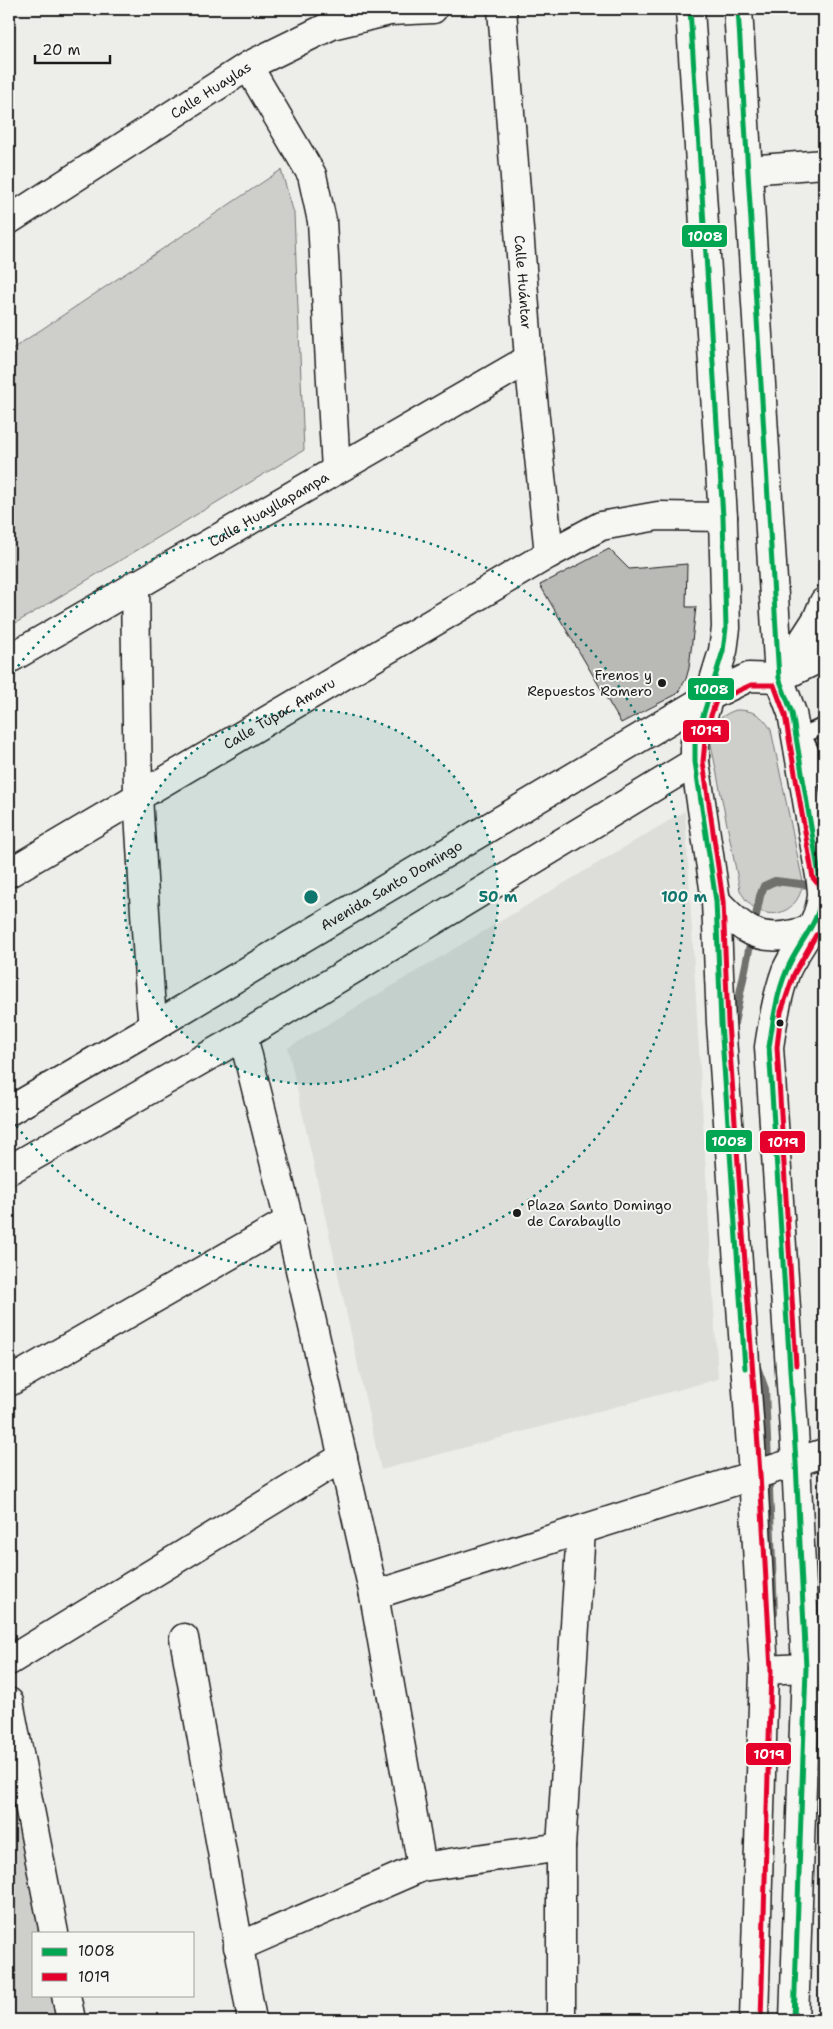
<svg xmlns="http://www.w3.org/2000/svg" width="833" height="2029" font-family="'Shantell Sans',sans-serif">
  <rect width="100%" height="100%" fill="#edede9"/>
  <filter id="ink" filterUnits="userSpaceOnUse"><feTurbulence type="fractalNoise" baseFrequency=".02" numOctaves="2"/><feDisplacementMap in="SourceGraphic" scale="10" xChannelSelector="R" yChannelSelector="G"/><feConvolveMatrix kernelMatrix="1 2 1 2 8 2 1 2 1" color-interpolation-filters="sRGB"/></filter>
  <g filter="url(#ink)">
    <polygon fill="#ddddda" points="685,811 718,1379 381,1470 288,1048"/>
    <g fill="#cececb" stroke="#757574">
      <polygon points="281,170 294,213 304,450 9,627 9,351"/>
      <path d="M 736,710 C 753,710 763,715 771,730 L 803,882 C 798,920 756,925 740,890 L 710,739 C 713,723 721,715 736,710 Z"/>
      <polygon points="9,1778 39,1933 34,1933 34,1995 51,1995 56,2020 9,2020"/>
    </g>
    <g fill="none" stroke-linecap="round" stroke-linejoin="round">
      <g stroke="#6f6f6d" stroke-width="8">
        <polyline points="734,1023 760,896 764,886 775,881 818,886"/>
        <polyline points="757,1367 765,1389 774,1613"/>
      </g>
    </g>
    <polygon fill="#b9b9b6" stroke="#1c1c1c" points="609,549 629,569 687,564 686,607 696,607 689,668 686,679 677,694 621,723 540,585"/>
    <g fill="none" stroke-linecap="round" stroke-linejoin="round">
      <g stroke="#1c1c1c" stroke-width="19">
        <g id="service">
          <polyline points="803,735 824,726"/>
          <polyline points="804,737 824,778"/>
        </g>
      </g>
      <g stroke="#1c1c1c" stroke-width="31">
        <g id="minor">
          <path id="s1" d="M 502,9 L 529,359 L 549,554"/>
          <polyline points="248,66 312,175 322,221 336,470"/>
          <polyline points="748,170 824,164"/>
          <path id="s2" d="M 9,220 L 248,66 L 332,25 L 390,11 L 433,9"/>
          <polyline points="135,585 138,796 150,995 153,1027"/>
          <path id="s3" d="M 9,659 L 529,359"/>
          <polyline points="779,678 824,656"/>
          <path id="s4" d="M 9,873 L 549,554 L 601,526 L 658,516 L 723,517"/>
          <polyline points="243,1036 289,1221 374,1595 422,1867"/>
          <polyline points="9,1382 289,1221"/>
          <polyline points="374,1595 824,1453"/>
          <polyline points="184,1638 252,2020"/>
          <polyline points="9,1661 343,1457"/>
          <polyline points="764,1670 824,1667"/>
          <polyline points="9,1702 54,1933"/>
          <polyline points="238,1947 422,1867 561,1847"/>
          <polyline points="66,1995 71,2020"/>
          <polyline points="561,2020 561,1847 581,1530"/>
        </g>
      </g>
      <g stroke="#1c1c1c" stroke-width="31">
        <g id="tertiary">
          <polyline points="779,678 817,619 824,602"/>
          <path id="s5" d="M 9,1111 L 153,1027 L 710,696"/>
          <polyline points="9,1170 243,1036 695,762"/>
        </g>
      </g>
      <g stroke="#1c1c1c" stroke-width="31">
        <g id="secondary">
          <polyline points="690,9 723,517 726,628 723,651 695,742 695,762 716,901 721,1023 753,1475 764,1670 754,2020"/>
          <path d="M 738,9 L 779,678 L 792,713 L 820,876 C 821,882 822,889 822,895 C 820,924 797,946 786,971 C 777,996 773,1021 769,1047 L 796,1462 L 806,1668 L 794,2020"/>
          <polyline points="710,696 749,677 779,678"/>
          <path d="M 716,901 C 741,928 758,944 798,933 C 805,931 813,928 820,926"/>
        </g>
      </g>
      <use href="#service" stroke="#f6f6f2" stroke-width="15"/>
      <use href="#minor" stroke="#f6f6f2" stroke-width="28"/>
      <use href="#tertiary" stroke="#f6f6f2" stroke-width="28"/>
      <use href="#secondary" stroke="#f6f6f2" stroke-width="28"/>
      <g stroke="#f6f6f2" stroke-width="9">
        <g id="bus-1">
          <polyline points="690,9 723,517 726,628 723,651 695,742 695,762 716,901 721,1023 745,1368"/>
          <path d="M 738,9 L 779,678 L 792,713 L 822,893 C 820,924 796,945 786,972 C 776,996 773,1022 769,1047 L 796,1462 L 806,1668 L 794,2020"/>
        </g>
      </g>
      <g stroke="#f6f6f2" stroke-width="9">
        <g id="bus-2">
          <polyline points="796,1365 777,1047 781,1012 794,974 816,935 824,933"/>
          <polyline points="761,2020 771,1670 760,1474 728,1023 723,901 703,762 706,730 716,701 751,685 774,685 785,715 813,878 817,883 824,883"/>
        </g>
      </g>
      <use href="#bus-1" stroke="#00a651" stroke-width="5"/>
      <use href="#bus-2" stroke="#e4002b" stroke-width="5"/>
    </g>
  </g>
  <circle cx="311" cy="897" r="187" fill="#0f766e" fill-opacity=".12"/>
  <g fill="none" stroke="#0f766e" stroke-width="2.5" stroke-dasharray="2.5 5">
    <circle cx="311" cy="897" r="187"/>
    <path d="M9 678A373 373 0 1 1 9 1116"/>
  </g>
  <g fill="#1c1c1c" stroke="#f6f6f2" stroke-width="2">
    <circle cx="662" cy="683" r="5"/>
    <circle cx="780" cy="1023" r="4.5"/>
    <circle cx="517" cy="1213" r="5"/>
  </g>
  <g text-anchor="middle" dominant-baseline="central" stroke-width="4" stroke-linejoin="round" paint-order="stroke">
    <g font-size="14" fill="#1c1c1c" stroke="#f6f6f2">
      <text stroke="none"><textPath href="#s2" startOffset="240">Calle Huaylas</textPath></text>
      <text stroke="none"><textPath href="#s1" startOffset="274">Calle Huántar</textPath></text>
      <text stroke="none"><textPath href="#s3" startOffset="300">Calle Huayllapampa</textPath></text>
      <text stroke="none"><textPath href="#s4" startOffset="314">Calle Túpac Amaru</textPath></text>
      <text stroke="none"><textPath href="#s5" startOffset="444">Avenida Santo Domingo</textPath></text>
    </g>
    <g font-size="14" fill="#1c1c1c" stroke="#f6f6f2" text-anchor="end">
      <text x="652" y="675">Frenos y<tspan x="652" dy="16">Repuestos Romero</tspan></text>
      <text x="527" y="1205" text-anchor="start">Plaza Santo Domingo<tspan x="527" dy="16">de Carabayllo</tspan></text>
    </g>
  </g>
  <circle cx="311" cy="897" r="8" fill="#0f766e" stroke="#f6f6f2" stroke-width="2.5"/>
  <g font-size="15" text-anchor="middle" font-weight="bold" fill="#0f766e" stroke="#f6f6f2" stroke-width="4" stroke-linejoin="round" paint-order="stroke">
    <text x="498" y="902">50 m</text>
    <text x="684" y="902">100 m</text>
  </g>
  <g stroke="#f6f6f2" stroke-width="2">
    <rect x="681" y="224" width="47" height="24" rx="5" fill="#00a651"/>
    <rect x="687" y="677" width="48" height="24" rx="5" fill="#00a651"/>
    <rect x="682" y="719" width="48" height="24" rx="5" fill="#e4002b"/>
    <rect x="705" y="1129" width="48" height="24" rx="5" fill="#00a651"/>
    <rect x="759" y="1130" width="47" height="24" rx="5" fill="#e4002b"/>
    <rect x="745" y="1742" width="47" height="24" rx="5" fill="#e4002b"/>
  </g>
  <g font-size="14" text-anchor="middle" font-weight="bold" fill="#fff">
    <text x="705" y="241">1008</text>
    <text x="711" y="694">1008</text>
    <text x="706" y="735">1019</text>
    <text x="729" y="1146">1008</text>
    <text x="783" y="1147">1019</text>
    <text x="769" y="1759">1019</text>
  </g>
  <rect width="833" height="2029" fill="none" stroke="#f6f6f2" stroke-width="30"/>
  <rect x="15" y="15" width="803" height="1999" fill="none" stroke="#1c1c1c" stroke-width="2" filter="url(#ink)"/>
  <rect x="32" y="1932" width="162" height="65" fill="#f6f6f2" stroke="#9f9f9c"/>
  <rect x="42" y="1948" width="25" height="8" fill="#00a651" stroke="#9f9f9c"/>
  <text x="78" y="1956" font-size="15" fill="#1c1c1c">1008</text>
  <rect x="42" y="1973" width="25" height="8" fill="#e4002b" stroke="#9f9f9c"/>
  <text x="78" y="1982" font-size="15" fill="#1c1c1c">1019</text>
  <path d="M35 55v8h75v-8" fill="none" stroke="#1c1c1c" stroke-width="2.5"/>
  <text x="42" y="55" font-size="15" fill="#1c1c1c" stroke="#f6f6f2" stroke-width="4" paint-order="stroke">20 m</text>
</svg>
